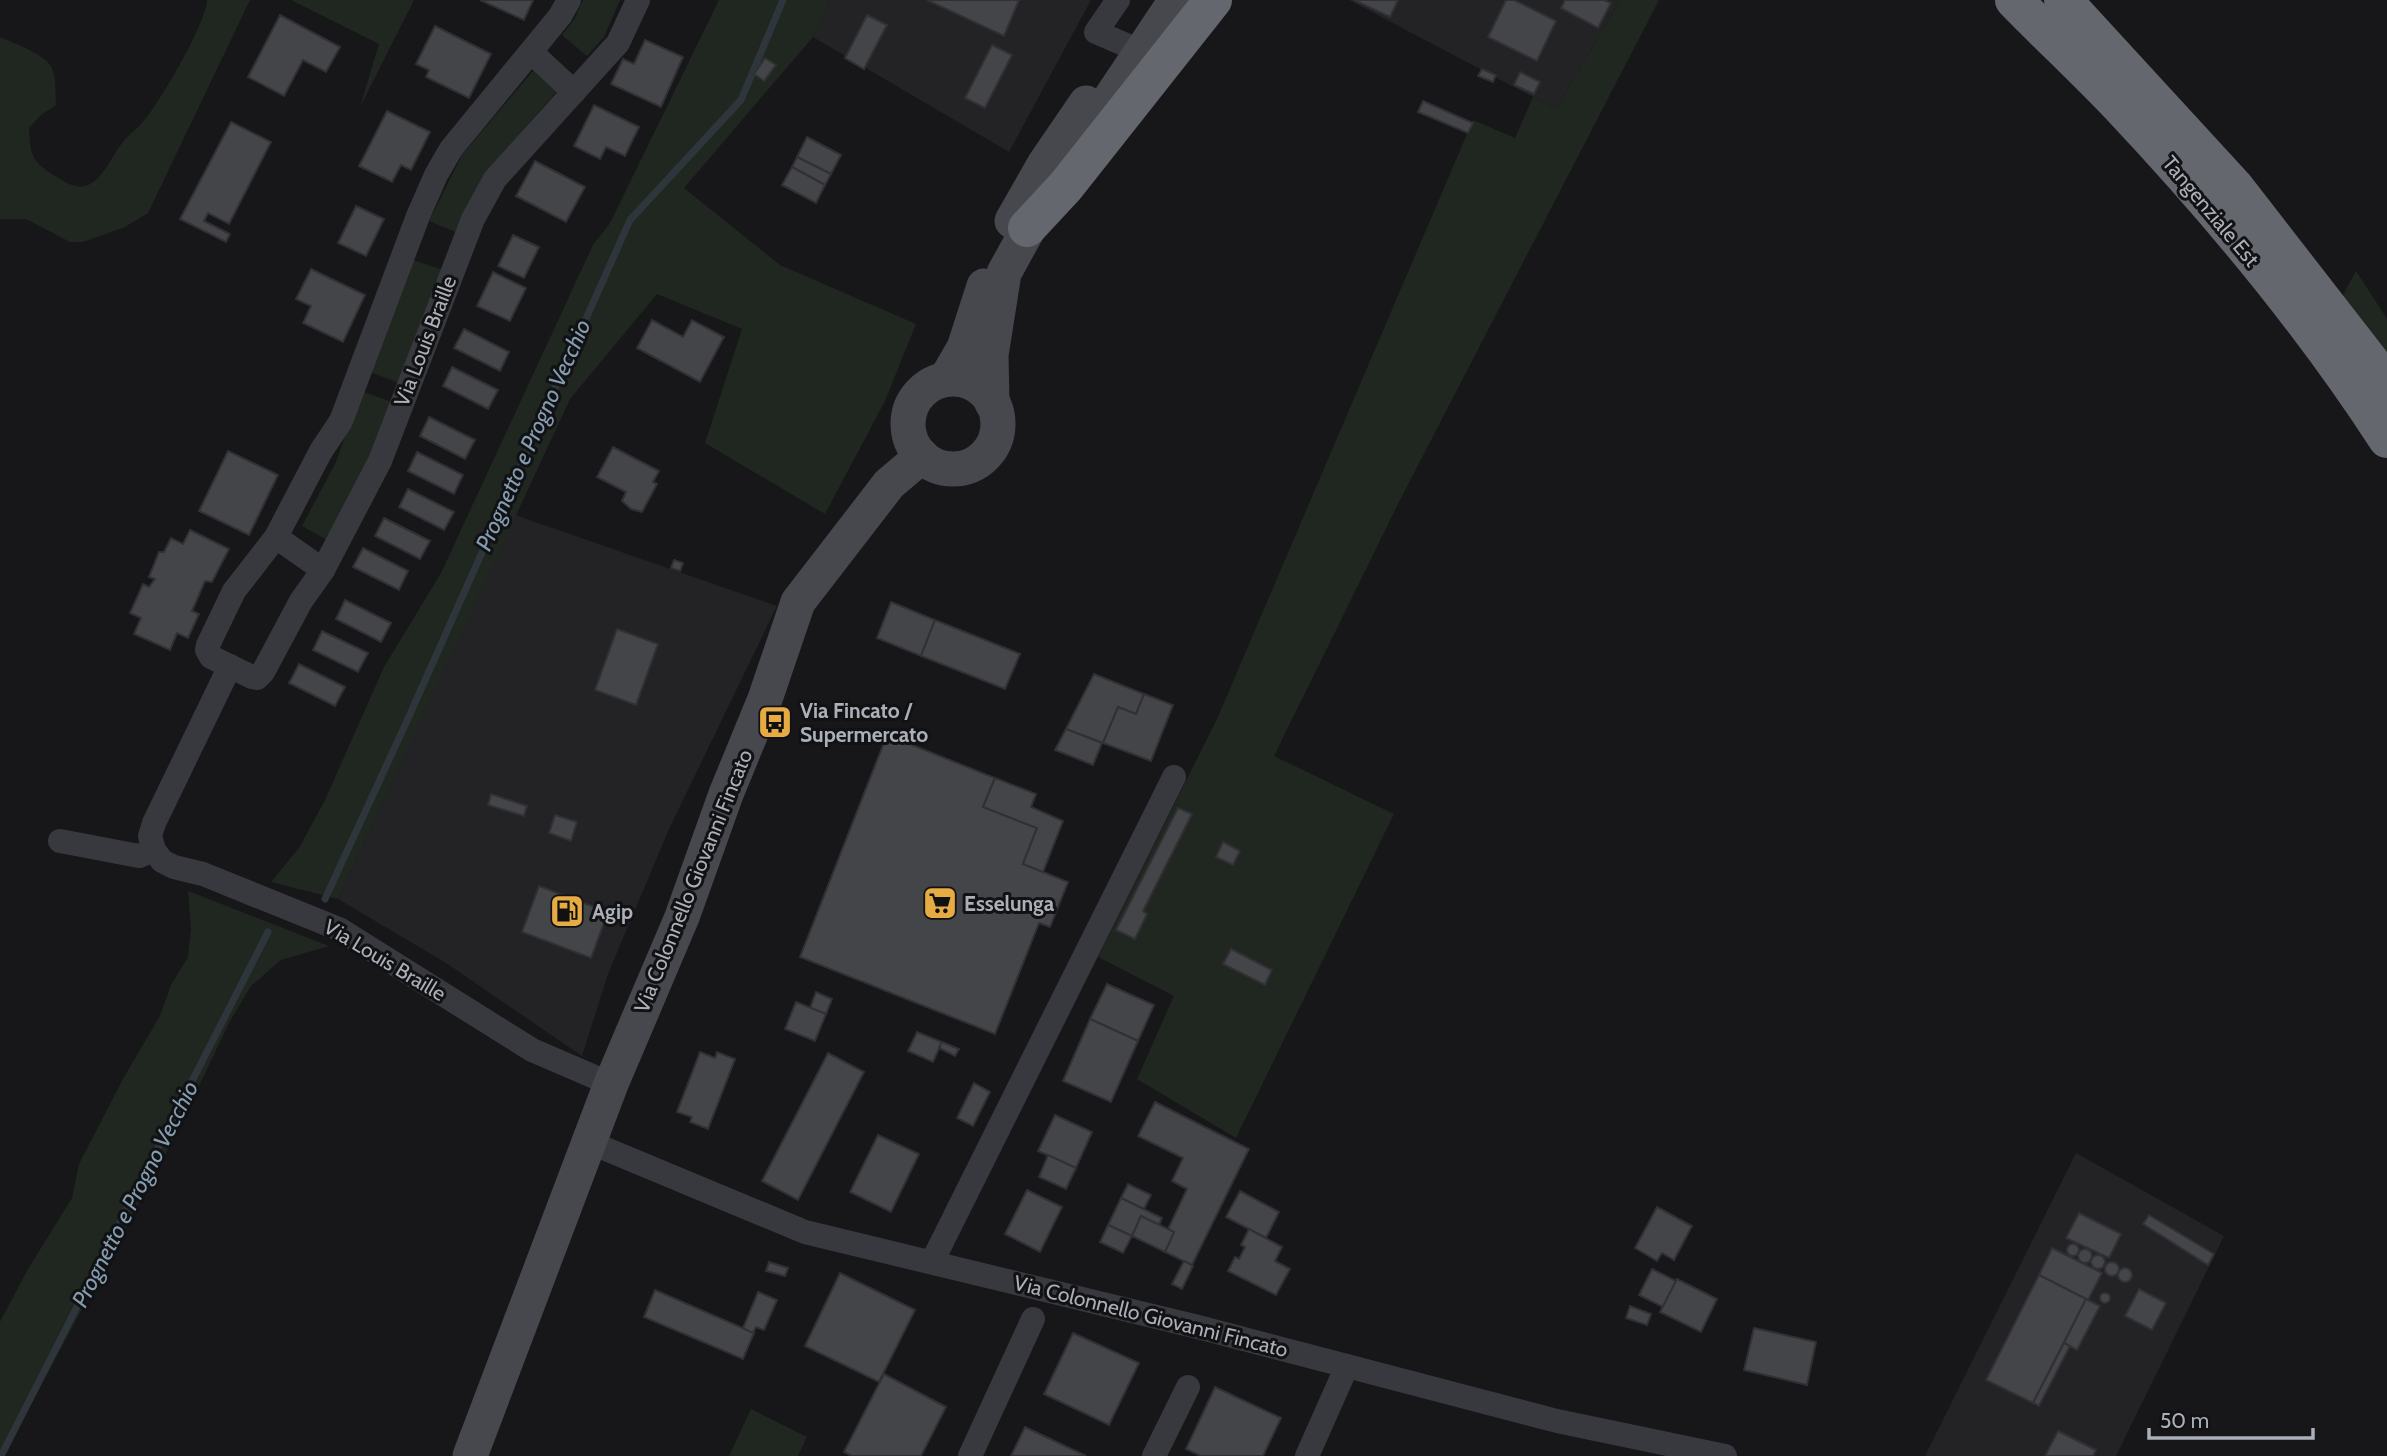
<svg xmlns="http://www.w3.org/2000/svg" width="2387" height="1456" font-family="Cabin,sans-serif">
  <rect width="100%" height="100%" fill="#171719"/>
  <g fill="#232326">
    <polygon points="830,0 1091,0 1009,152 813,37"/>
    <polygon points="1349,0 1620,0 1556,109"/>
    <polygon points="515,515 777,606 669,829 608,974 582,1056 446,963 338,899"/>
    <polygon points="2076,1153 2224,1236 2116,1456 1925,1456"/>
  </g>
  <g fill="#1f2720">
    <path d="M 207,0 L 250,0 L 148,213 L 125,227 L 83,242 L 70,242 L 26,219 L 0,219 L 0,37 C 13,43 42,53 50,65 C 57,75 55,93 56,105 L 41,115 L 29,128 C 30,155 32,162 55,176 C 66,182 77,191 90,184 C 105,176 112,155 123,142 C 128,135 136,130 142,123 C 159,104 206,24 207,0 Z"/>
    <polygon points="291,0 414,0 360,107 379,44"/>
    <polygon points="583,0 620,0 604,37 587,56 562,35 574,20"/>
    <polygon points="719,0 830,0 813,37 684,188 780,265 916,324 885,401 825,514 705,443 742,329 657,294 570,399 338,899 271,882 299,848 325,800 384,667 441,573 593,245 610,223"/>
    <polygon points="1620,0 1659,0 1400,500 1274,756 1394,814 1236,1138 1137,1079 1174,996 1098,957 1217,719 1473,120 1515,138 1533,97 1556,109"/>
    <polygon points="537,66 559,89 489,169 458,233 429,221 462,155"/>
    <polygon points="413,260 443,270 399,383 370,372"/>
    <polygon points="2356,271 2387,319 2387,383 2337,306"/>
    <polygon points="361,391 392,402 367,472 327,540 302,526 336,462"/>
    <polygon points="188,891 329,946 281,960 251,986 230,1021 176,1134 32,1402 0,1456 0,1322 28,1269 72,1198 79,1164 124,1077 160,1016 171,985 188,957 191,929"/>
    <polygon points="751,1409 807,1437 798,1456 729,1456"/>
  </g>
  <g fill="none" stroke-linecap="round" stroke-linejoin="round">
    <g stroke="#2e363c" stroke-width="7">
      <polyline points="325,899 406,723 630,220 741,100 783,0"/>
      <polyline points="1,1456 268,932"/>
    </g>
  </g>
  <g fill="#444549" stroke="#313135" stroke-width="2">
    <polygon points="480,0 533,0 524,20"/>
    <polygon points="927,0 1019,0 1004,36"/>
    <polygon points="1354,0 1398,0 1390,17"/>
    <polygon points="1506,0 1514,0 1556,21 1537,61 1488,37"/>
    <polygon points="1565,0 1604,0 1611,3 1598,28 1561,8"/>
    <polygon points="280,15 340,47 326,72 303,60 284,96 248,77"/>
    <polygon points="867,15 887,25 864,69 845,58"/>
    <polygon points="435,26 491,54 469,98 426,77 429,70 416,64"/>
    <polygon points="645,40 683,57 661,107 611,84 623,59 634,64"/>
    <polygon points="992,45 1012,55 985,108 965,98"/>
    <polygon points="765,58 776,65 764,81 754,74"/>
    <polygon points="1482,69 1496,75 1493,82 1478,76"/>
    <polygon points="1520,72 1540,82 1534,94 1514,85"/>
    <polygon points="1423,101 1473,123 1468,133 1418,112"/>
    <polygon points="594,105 639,127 625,156 606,147 600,159 574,146"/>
    <polygon points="387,111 430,132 411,170 401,165 392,182 359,166"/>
    <polygon points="231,122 271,142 229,224 208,213 204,221 230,234 226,242 180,219"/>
    <polygon points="807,137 841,155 831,174 797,157"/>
    <polygon points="797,157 831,174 825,185 792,167"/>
    <polygon points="535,161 585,187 566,222 516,196"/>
    <polygon points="792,167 825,185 816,203 782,185"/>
    <polygon points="356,206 384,219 366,256 338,243"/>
    <polygon points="513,235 539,247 524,278 498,266"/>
    <polygon points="311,269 365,295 343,342 303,323 311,306 296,299"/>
    <polygon points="493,272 526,288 510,321 477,306"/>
    <polygon points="652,320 683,337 692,320 724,337 700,382 637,348"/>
    <polygon points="464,329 509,352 500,371 454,348"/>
    <polygon points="452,367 498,390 488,409 443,386"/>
    <polygon points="429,417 475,440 465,459 420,436"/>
    <polygon points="613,447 659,471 653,482 657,484 642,512 631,509 622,501 626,492 597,477"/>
    <polygon points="228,451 278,475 249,535 199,511"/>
    <polygon points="417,452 463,475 454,494 408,471"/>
    <polygon points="408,489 454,512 444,530 399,507"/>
    <polygon points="384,518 430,541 420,559 375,536"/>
    <polygon points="190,530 229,549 212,582 205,581 192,611 199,614 188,638 177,633 170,650 134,634 141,618 130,613 143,584 149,587 155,579 149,577 159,552 164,552 171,538 183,544"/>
    <polygon points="363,548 408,571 399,590 353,567"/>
    <polygon points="674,560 683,563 680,571 671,568"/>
    <polygon points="345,600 391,623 381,642 336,619"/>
    <polygon points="891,602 935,620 921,656 877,638"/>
    <polygon points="935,620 1020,654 1005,689 921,656"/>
    <polygon points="617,629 658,644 636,705 595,690"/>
    <polygon points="322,631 368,653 358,672 313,650"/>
    <polygon points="299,664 345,687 335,706 289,683"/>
    <polygon points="1094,674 1144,694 1136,714 1118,707 1103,743 1066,729"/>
    <polygon points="1144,694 1173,705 1151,761 1103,743 1118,707 1136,714"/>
    <polygon points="1066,729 1102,743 1093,765 1055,750"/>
    <polygon points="887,735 995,778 983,807 1037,828 1023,864 1068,882 1050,927 1039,923 995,1034 800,957"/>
    <polygon points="995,778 1036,794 1031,807 1063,821 1043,872 1023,864 1037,828 983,807"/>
    <polygon points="491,794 527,806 524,816 488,805"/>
    <polygon points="1178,808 1192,814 1143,911 1147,914 1135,939 1116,930"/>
    <polygon points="555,815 577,822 571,841 549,833"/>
    <polygon points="1223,842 1240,851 1233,865 1216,857"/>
    <polygon points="539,886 608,912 591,958 522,932"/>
    <polygon points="1231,949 1272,970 1265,985 1223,964"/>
    <polygon points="1107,984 1154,1005 1138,1041 1090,1019"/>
    <polygon points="816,992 832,999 826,1014 810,1008"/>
    <polygon points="796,1002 826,1014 815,1041 785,1029"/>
    <polygon points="1090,1019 1138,1041 1111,1102 1063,1081"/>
    <polygon points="917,1032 942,1042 933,1062 908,1051"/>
    <polygon points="942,1042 959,1049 955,1056 939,1048"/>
    <polygon points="700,1052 715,1058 717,1052 735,1059 708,1129 690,1122 692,1117 677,1112"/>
    <polygon points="828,1053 864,1072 798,1200 762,1181"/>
    <polygon points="974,1083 990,1092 973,1126 957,1118"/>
    <polygon points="1155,1102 1249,1149 1192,1265 1165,1252 1174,1232 1168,1229 1187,1189 1172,1181 1183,1158 1138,1136"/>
    <polygon points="1055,1115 1092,1132 1076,1168 1038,1151"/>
    <polygon points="878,1135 919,1154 891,1212 850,1192"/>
    <polygon points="1048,1155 1076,1168 1066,1189 1039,1177"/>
    <polygon points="1128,1184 1151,1195 1144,1209 1121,1198"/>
    <polygon points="1027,1190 1062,1207 1040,1252 1005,1234"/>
    <polygon points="1240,1191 1279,1212 1266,1238 1226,1217"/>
    <polygon points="1121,1198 1162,1218 1159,1225 1141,1216 1132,1236 1108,1225"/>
    <polygon points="1657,1207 1692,1226 1674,1260 1662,1253 1657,1261 1635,1248"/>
    <polygon points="2079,1213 2121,1234 2109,1258 2066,1238"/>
    <polygon points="2149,1215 2214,1254 2208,1265 2143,1224"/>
    <polygon points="1141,1216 1174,1232 1165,1252 1132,1236"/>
    <polygon points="1108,1225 1132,1236 1123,1253 1100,1242"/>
    <polygon points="1249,1229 1282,1247 1275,1261 1290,1269 1276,1295 1228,1271 1235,1257 1239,1259 1245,1247 1241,1245"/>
    <circle cx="2073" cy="1250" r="6"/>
    <polygon points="2052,1248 2102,1273 2088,1300 2039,1275"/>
    <circle cx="2085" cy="1256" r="7"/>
    <circle cx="2098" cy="1262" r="7"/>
    <polygon points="1184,1261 1193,1266 1182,1289 1172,1284"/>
    <circle cx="2112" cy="1269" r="7"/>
    <polygon points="769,1262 788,1268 785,1276 766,1271"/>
    <circle cx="2125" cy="1275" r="7"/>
    <polygon points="1652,1269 1676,1281 1663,1307 1639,1295"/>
    <polygon points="840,1273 915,1310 879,1382 805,1346"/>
    <polygon points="2039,1275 2086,1299 2033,1403 1986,1380"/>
    <polygon points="1677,1279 1717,1299 1701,1332 1660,1312"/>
    <polygon points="2139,1289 2166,1303 2152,1330 2125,1316"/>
    <polygon points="655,1290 754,1333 743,1359 644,1317"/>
    <polygon points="758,1292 777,1300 764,1330 756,1327 753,1333 743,1328"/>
    <circle cx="2105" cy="1298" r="5"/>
    <polygon points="2086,1299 2100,1306 2077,1350 2064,1343"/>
    <polygon points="1630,1306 1651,1314 1647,1325 1626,1318"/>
    <polygon points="1754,1328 1816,1342 1807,1385 1744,1370"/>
    <polygon points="1073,1333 1139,1363 1109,1425 1044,1394"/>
    <polygon points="2064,1343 2070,1346 2039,1406 2033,1403"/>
    <polygon points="884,1374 946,1407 921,1456 852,1456 844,1452"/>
    <polygon points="1215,1387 1281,1418 1263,1456 1201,1456 1186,1449"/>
    <polygon points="1025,1427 1086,1456 1011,1456"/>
    <polygon points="2058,1431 2096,1450 2093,1456 2045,1456"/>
  </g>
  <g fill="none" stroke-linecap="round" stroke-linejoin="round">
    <g stroke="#38393e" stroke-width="24">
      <polyline points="569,0 560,16 451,149 436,175 418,216 341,421 321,451 276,537 234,591 208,645 207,650 211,657 252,677 257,678 263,672 301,601 323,570 380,461 473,219 495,179 618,43 638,0"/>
      <polyline points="1118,0 1096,32 1126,45"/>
      <polyline points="531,52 574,92"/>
      <polyline points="276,537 323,570"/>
      <polyline points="60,841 139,856 154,850 162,861 174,867 203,874 339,929 532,1050 611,1084"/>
      <polyline points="154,850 150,836 154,823 230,666"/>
      <polyline points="589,1142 805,1232 1198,1327 1557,1421 1725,1456"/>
      <polyline points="932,1262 1174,777"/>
      <polyline points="970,1456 1033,1319"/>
      <polyline points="1154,1456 1188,1387"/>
      <polyline points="1307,1456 1347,1366"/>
    </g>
    <g stroke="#46484e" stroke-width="35">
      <polyline points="1083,139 1176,0"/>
      <polyline points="1012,221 1045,163 1086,103"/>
      <polyline points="946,379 964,348 984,286"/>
      <circle cx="953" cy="424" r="45"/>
      <polyline points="992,403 991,355 1004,273 1042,204"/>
      <polyline points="470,1456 611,1084 682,917 726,794 765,699 798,602 889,484 922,456"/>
    </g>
    <g stroke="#65676e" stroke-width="38">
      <path d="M 2014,0 C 2049,36 2086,70 2120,106 C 2217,209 2310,320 2387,439"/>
      <polyline points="2063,0 2234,186 2373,365 2387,389"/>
      <polyline points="1027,228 1066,186 1213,0"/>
    </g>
  </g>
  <defs>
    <g id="bus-square" transform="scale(1.75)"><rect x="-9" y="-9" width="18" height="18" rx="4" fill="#e6ab42" stroke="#121214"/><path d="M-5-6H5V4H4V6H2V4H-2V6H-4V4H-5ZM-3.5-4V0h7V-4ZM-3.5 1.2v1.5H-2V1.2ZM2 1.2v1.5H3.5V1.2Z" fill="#111"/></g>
    <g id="supermarket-square" transform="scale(1.75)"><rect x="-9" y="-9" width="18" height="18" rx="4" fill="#e6ab42" stroke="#121214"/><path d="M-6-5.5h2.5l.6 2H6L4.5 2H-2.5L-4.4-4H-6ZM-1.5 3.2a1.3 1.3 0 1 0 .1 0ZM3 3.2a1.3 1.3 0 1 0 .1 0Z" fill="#111"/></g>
    <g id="fuel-square" transform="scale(1.75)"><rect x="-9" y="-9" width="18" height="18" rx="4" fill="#e6ab42" stroke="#121214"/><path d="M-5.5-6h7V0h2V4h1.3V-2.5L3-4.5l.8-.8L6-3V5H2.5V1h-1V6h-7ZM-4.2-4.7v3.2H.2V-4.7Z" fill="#111"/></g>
  </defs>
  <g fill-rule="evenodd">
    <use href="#bus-square" x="775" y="722"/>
    <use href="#supermarket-square" x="940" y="903"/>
    <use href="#fuel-square" x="567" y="911"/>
  </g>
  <g text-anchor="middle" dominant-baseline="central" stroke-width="6" stroke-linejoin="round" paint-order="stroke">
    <g font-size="21" fill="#aaafb8" stroke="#121214">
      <text transform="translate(2211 211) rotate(50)">Tangenziale Est</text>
      <text transform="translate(425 341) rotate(-69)">Via Louis Braille</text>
      <text transform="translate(693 881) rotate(-68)">Via Colonnello Giovanni Fincato</text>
      <text transform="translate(385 960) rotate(31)">Via Louis Braille</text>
      <text transform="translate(1151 1316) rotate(14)">Via Colonnello Giovanni Fincato</text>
    </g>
    <g font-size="21" font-weight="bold" fill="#aaafb8" stroke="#121214" text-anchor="start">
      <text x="800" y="710">Via Fincato /<tspan x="800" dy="24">Supermercato</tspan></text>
      <text x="964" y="903">Esselunga</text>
      <text x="592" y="911">Agip</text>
    </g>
    <g font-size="23" font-style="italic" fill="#849cb0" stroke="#121214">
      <text transform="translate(533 435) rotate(-66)">Prognetto e Progno Vecchio</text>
      <text transform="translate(135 1194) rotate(-63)">Prognetto e Progno Vecchio</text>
    </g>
  </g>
  <path d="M2149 1428v10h164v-10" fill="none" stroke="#aaafb8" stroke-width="3.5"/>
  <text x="2160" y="1428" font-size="21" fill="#aaafb8" stroke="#121214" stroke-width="5" paint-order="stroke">50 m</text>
</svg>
